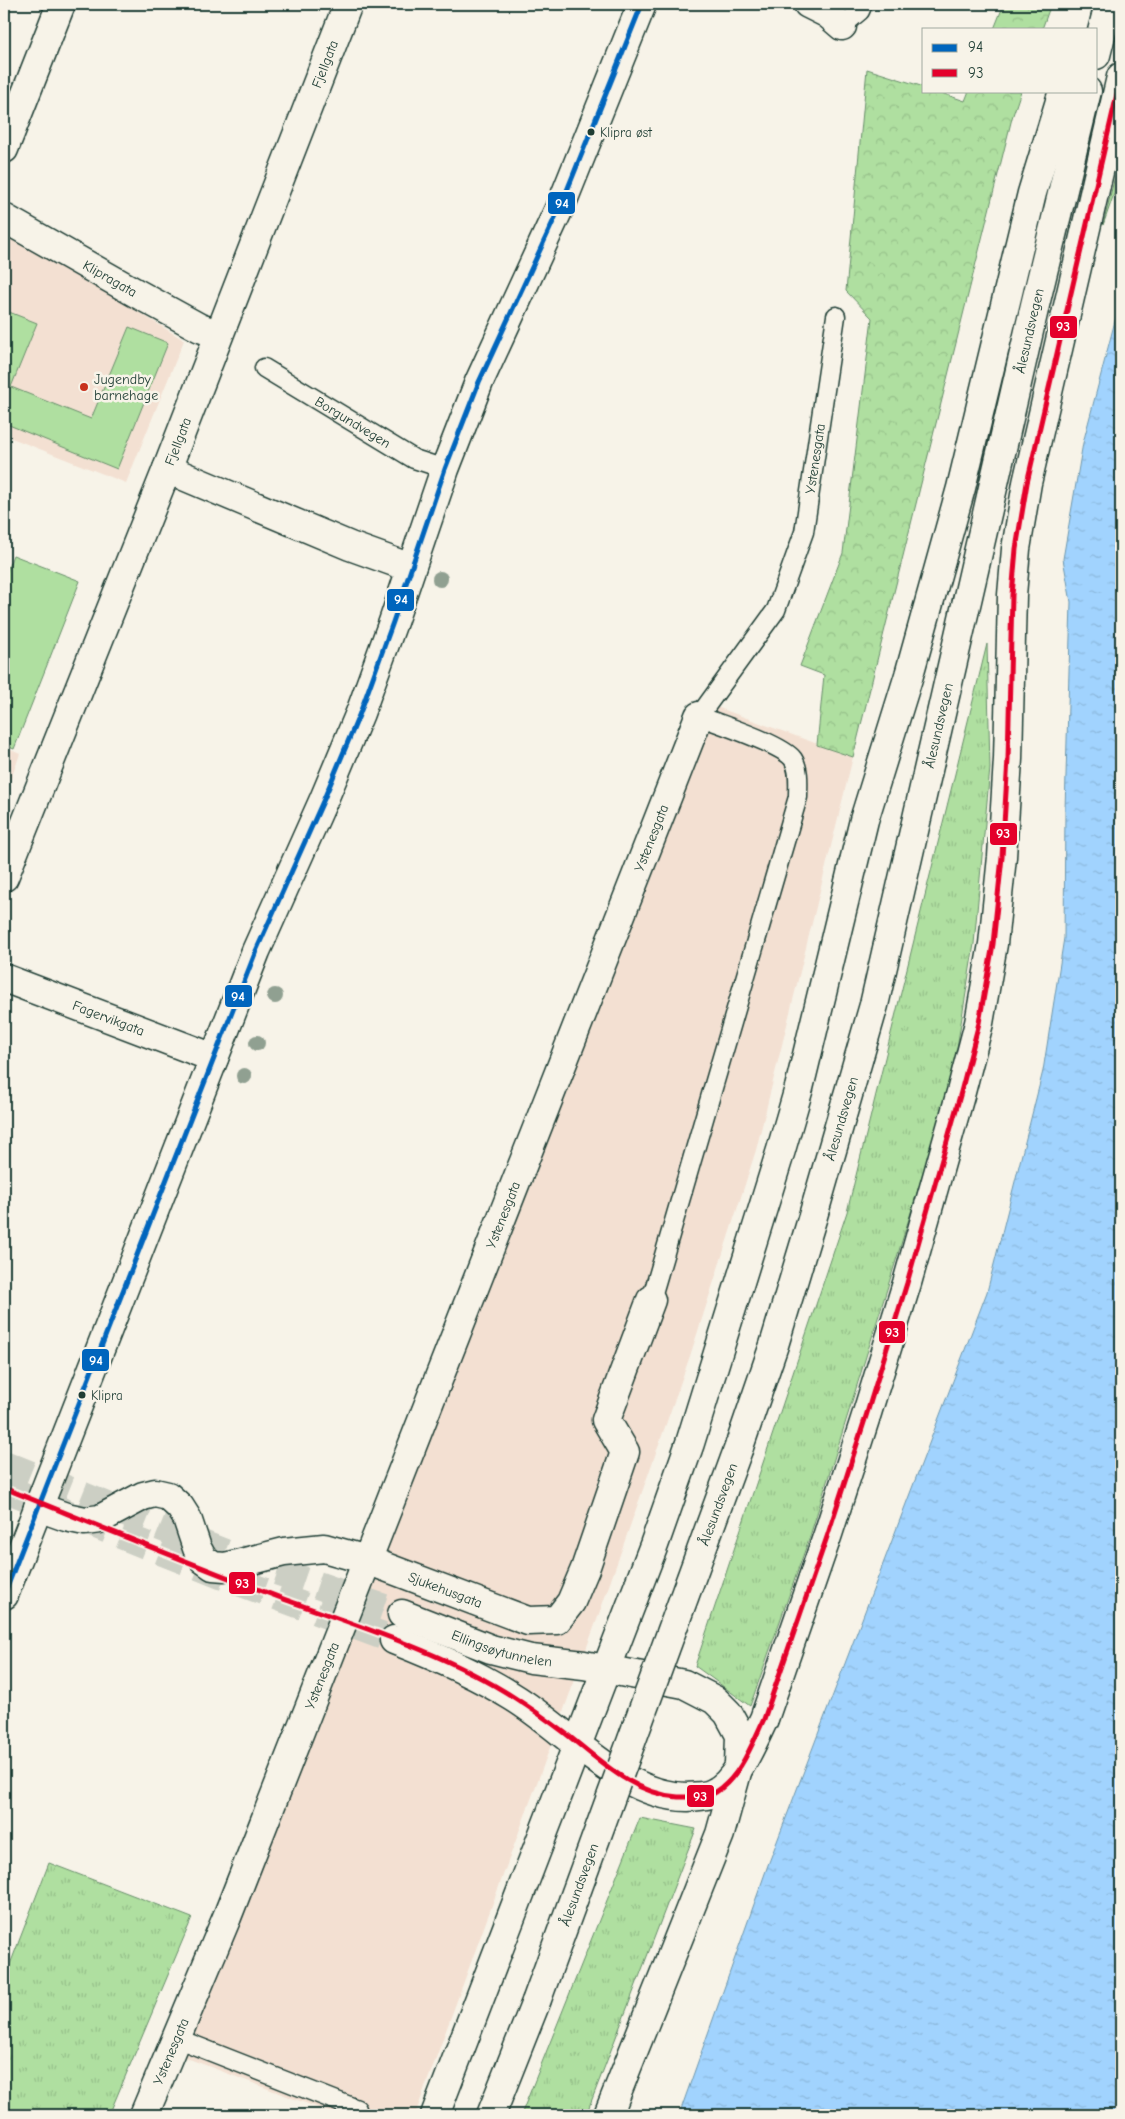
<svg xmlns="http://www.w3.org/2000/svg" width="1125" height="2119" font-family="'Comic Neue',sans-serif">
  <defs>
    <pattern id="grass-tufts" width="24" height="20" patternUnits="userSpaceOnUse" patternTransform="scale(1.25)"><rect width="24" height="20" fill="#afdfa0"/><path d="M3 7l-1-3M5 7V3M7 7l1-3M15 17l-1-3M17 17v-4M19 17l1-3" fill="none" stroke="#96c08a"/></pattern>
    <pattern id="forest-crowns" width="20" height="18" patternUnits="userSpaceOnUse" patternTransform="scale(1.25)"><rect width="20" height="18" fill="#afdfa0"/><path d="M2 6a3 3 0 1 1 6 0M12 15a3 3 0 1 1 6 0" fill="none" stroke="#96c08a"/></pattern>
    <pattern id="water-ripples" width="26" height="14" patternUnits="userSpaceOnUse" patternTransform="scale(1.25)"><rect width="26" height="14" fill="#a1d3fe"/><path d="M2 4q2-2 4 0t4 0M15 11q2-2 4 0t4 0" fill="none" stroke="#8ab6da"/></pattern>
  </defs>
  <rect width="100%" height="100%" fill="#f7f3e8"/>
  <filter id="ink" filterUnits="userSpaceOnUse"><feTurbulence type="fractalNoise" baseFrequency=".02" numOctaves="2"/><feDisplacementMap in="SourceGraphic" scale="10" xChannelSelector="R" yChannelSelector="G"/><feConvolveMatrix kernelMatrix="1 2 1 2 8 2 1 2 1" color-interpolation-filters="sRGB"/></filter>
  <g filter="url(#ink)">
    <g fill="#f3e0d2">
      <polygon points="4,230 184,340 126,483 4,435"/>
      <polygon points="700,701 853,757 756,1150 690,1356 599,1614 415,2115 337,2115 163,2049"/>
      <polygon points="4,747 20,754 4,798"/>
    </g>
    <g fill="url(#grass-tufts)" stroke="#678e6a">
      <polygon points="1121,152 1121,174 1103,225 1119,160"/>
      <polygon points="987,644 990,768 974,944 951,1084 810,1536 750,1706 695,1666 847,1212"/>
      <polygon points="640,1818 696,1829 586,2115 521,2115"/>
      <polygon points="49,1863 192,1918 109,2115 4,2115 4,1980"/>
    </g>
    <g fill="url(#forest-crowns)" stroke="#678e6a">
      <polygon points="1004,4 1051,4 1042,29 994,29"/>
      <polygon points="867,69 924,87 924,91 935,91 965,101 969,91 1021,91 1012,118 853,757 817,745 824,675 800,666 843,553 872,318 846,291"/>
    </g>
    <g fill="#afdfa0" stroke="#678e6a">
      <polygon points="4,310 37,323 11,387 91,419 129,327 168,343 117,469 4,423"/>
      <polygon points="13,555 80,581 14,749 4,745 4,578"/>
    </g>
    <polygon fill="url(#water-ripples)" stroke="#6d97ad" points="1121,298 1121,2115 679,2115 768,1865 987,1292 1043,1071 1064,938 1065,810 1071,602 1063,559 1083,443"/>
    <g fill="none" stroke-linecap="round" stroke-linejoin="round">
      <g stroke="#cccfc4" stroke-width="28" stroke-dasharray="28 14" stroke-linecap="butt">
        <polyline points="4,1464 232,1556 402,1614"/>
        <polyline points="4,1488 223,1576 394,1640"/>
      </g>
      <g stroke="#1f3d34" stroke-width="21">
        <g id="service">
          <polyline points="842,26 860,11 863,4"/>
          <path id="s1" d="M 264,368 L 414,459 L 445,469"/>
          <path id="s2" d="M 651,1300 L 798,797 C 798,785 800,770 793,759 C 782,744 719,724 699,716 L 776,610 L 804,532 L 836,316"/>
          <polyline points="176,2038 357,2109 355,2115"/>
        </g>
      </g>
      <g stroke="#1f3d34" stroke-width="31">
        <g id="minor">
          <polyline points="808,4 828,14 842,26"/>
          <polyline points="4,149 61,4"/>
          <path id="s3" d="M 4,218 L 136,293 L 200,328 L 218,334"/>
          <polyline points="167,469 350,546 411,568"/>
          <path id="s4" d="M 4,877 L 167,469 L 348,4"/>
          <path id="s5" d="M 4,978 L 214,1058"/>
          <path id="s6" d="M 38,1507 L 66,1517 L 85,1521 L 100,1519 L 143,1496 L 155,1493 L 168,1496 L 180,1507 L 187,1518 L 197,1548 L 203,1559 L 213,1566 L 225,1567 L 284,1552 L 324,1548 L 367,1560 L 528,1621 L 557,1620 L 571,1602 L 585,1569 L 625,1452 L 606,1420 L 651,1300"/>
          <path id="s7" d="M 144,2115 L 227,1917 L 699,716"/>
        </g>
      </g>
      <g stroke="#1f3d34" stroke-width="31">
        <polyline id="secondary" points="4,1595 256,951 324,799 360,713 393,622 445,469 479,382 564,198 642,4"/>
      </g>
      <g stroke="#1f3d34" stroke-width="31">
        <g id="trunk">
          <polyline points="1096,55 1109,4"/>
          <path id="s8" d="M 739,1447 L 774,1345 L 813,1216 L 874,1005 L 1035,305 L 1087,91"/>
          <path id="s9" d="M 402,1614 L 491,1649 L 531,1659 L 584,1665 L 684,1684 L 715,1700 L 728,1713 L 740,1735 L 739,1765 L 720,1834 L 608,2115"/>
          <path d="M 394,1640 C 435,1656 475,1673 513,1697 C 566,1729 622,1797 687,1797 C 696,1796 705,1797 713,1793 C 737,1783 753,1741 764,1719 L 828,1534 L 867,1413 L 907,1283 L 961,1092 L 979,1023 L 993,944 L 1002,857 L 1008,759 L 1012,595 L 1016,549 L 1027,483 L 1121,77"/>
          <polyline points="435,2115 654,1545 690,1443 781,1150 799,1088 864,820 909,675 961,488 1032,193 1063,91"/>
          <polyline points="491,2115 536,2002"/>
        </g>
      </g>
      <use href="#service" stroke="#f7f3e8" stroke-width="18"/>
      <use href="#minor" stroke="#f7f3e8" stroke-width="28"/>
      <use href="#secondary" stroke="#f7f3e8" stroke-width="28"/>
      <use href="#trunk" stroke="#f7f3e8" stroke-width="28"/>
      <g stroke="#1f3d34" stroke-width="31" stroke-linecap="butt">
        <g id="trunk-bridge">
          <path id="s10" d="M 536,2002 L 739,1447"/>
        </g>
      </g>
      <use href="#trunk-bridge" stroke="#f7f3e8" stroke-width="28"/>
      <g stroke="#f7f3e8" stroke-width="9">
        <polyline id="bus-1" points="4,1595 256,951 324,799 360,713 393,622 445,469 479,382 564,198 642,4"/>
      </g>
      <g stroke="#f7f3e8" stroke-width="9">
        <path id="bus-2" d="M 4,1488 C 96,1525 188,1563 281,1598 C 360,1627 444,1652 515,1698 C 532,1709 549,1721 565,1733 C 598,1759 633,1794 678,1797 C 690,1797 706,1798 716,1792 C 740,1777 752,1744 764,1719 L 828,1534 L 867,1413 L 907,1283 L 961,1092 L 979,1023 L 993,944 L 1002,857 L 1008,759 L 1012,595 L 1016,549 L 1027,483 L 1121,77"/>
      </g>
      <use href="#bus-1" stroke="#0065bd" stroke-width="5"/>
      <use href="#bus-2" stroke="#e4002b" stroke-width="5"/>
    </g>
    <g fill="#90a091">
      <circle cx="440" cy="579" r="8"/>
      <circle cx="275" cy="996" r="8"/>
      <circle cx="257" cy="1043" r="8"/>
      <circle cx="244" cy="1076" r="8"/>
    </g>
  </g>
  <g fill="#1f3d34" stroke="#f7f3e8" stroke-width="2">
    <circle cx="591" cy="132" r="4.5"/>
    <circle cx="82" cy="1395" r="4.5"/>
  </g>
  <circle fill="#c8321e" stroke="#f7f3e8" stroke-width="2" cx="84" cy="387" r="5"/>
  <g text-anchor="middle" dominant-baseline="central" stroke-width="5" stroke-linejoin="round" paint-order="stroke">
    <g font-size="13" fill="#1f3d34" stroke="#f7f3e8" text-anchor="start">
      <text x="600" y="132">Klipra øst</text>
      <text x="91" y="1395">Klipra</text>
    </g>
    <g font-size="14" fill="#1f3d34" stroke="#f7f3e8">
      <text stroke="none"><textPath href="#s4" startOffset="874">Fjellgata</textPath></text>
      <text stroke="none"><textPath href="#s3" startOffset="122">Klipragata</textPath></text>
      <text stroke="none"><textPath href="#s8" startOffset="1154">Ålesundsvegen</textPath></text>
      <text stroke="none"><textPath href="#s1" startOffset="104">Borgundvegen</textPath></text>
      <text stroke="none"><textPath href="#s4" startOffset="469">Fjellgata</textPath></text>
      <text stroke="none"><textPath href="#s2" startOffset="955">Ystenesgata</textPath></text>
      <text stroke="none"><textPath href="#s8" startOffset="749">Ålesundsvegen</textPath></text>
      <text stroke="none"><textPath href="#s7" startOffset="1374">Ystenesgata</textPath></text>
      <text stroke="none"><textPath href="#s5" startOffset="112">Fagervikgata</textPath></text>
      <text stroke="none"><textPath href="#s8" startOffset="344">Ålesundsvegen</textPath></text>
      <text stroke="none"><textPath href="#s7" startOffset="969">Ystenesgata</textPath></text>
      <text stroke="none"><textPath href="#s10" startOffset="530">Ålesundsvegen</textPath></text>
      <text stroke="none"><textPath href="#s6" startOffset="466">Sjukehusgata</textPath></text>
      <text stroke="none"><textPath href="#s9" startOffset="106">Ellingsøytunnelen</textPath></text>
      <text stroke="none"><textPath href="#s7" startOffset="474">Ystenesgata</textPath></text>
      <text stroke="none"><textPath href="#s10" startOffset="125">Ålesundsvegen</textPath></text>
      <text stroke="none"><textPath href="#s7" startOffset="69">Ystenesgata</textPath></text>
    </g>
    <g font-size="14" fill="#1f3d34" stroke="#f7f3e8" text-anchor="start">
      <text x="94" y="379">Jugendby<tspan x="94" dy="16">barnehage</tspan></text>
    </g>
  </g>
  <g stroke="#f7f3e8" stroke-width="2">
    <rect x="547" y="191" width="29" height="24" rx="5" fill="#0065bd"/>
    <rect x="1049" y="315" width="29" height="24" rx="5" fill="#e4002b"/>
    <rect x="386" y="588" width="29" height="24" rx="5" fill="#0065bd"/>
    <rect x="989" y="822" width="29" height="24" rx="5" fill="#e4002b"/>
    <rect x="224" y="984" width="29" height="24" rx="5" fill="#0065bd"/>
    <rect x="878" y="1320" width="28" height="24" rx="5" fill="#e4002b"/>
    <rect x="81" y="1348" width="29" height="24" rx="5" fill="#0065bd"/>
    <rect x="228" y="1571" width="28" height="24" rx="5" fill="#e4002b"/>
    <rect x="686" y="1784" width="29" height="24" rx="5" fill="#e4002b"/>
  </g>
  <g font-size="14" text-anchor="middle" font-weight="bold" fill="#fff">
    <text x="562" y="208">94</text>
    <text x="1063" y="331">93</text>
    <text x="401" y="604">94</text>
    <text x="1003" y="838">93</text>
    <text x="238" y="1001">94</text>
    <text x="892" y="1337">93</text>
    <text x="96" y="1365">94</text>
    <text x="242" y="1588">93</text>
    <text x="700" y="1801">93</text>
  </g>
  <rect width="1125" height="2119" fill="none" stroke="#f7f3e8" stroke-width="20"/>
  <rect x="10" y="10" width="1105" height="2099" fill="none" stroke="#1f3d34" stroke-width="2" filter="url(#ink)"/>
  <rect x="922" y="28" width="175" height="65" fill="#f7f3e8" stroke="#a1aaa0"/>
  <rect x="932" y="44" width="25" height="8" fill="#0065bd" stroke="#a1aaa0"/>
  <text x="968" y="52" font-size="15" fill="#1f3d34">94</text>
  <rect x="932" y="69" width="25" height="8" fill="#e4002b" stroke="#a1aaa0"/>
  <text x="968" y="78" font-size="15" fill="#1f3d34">93</text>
</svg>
